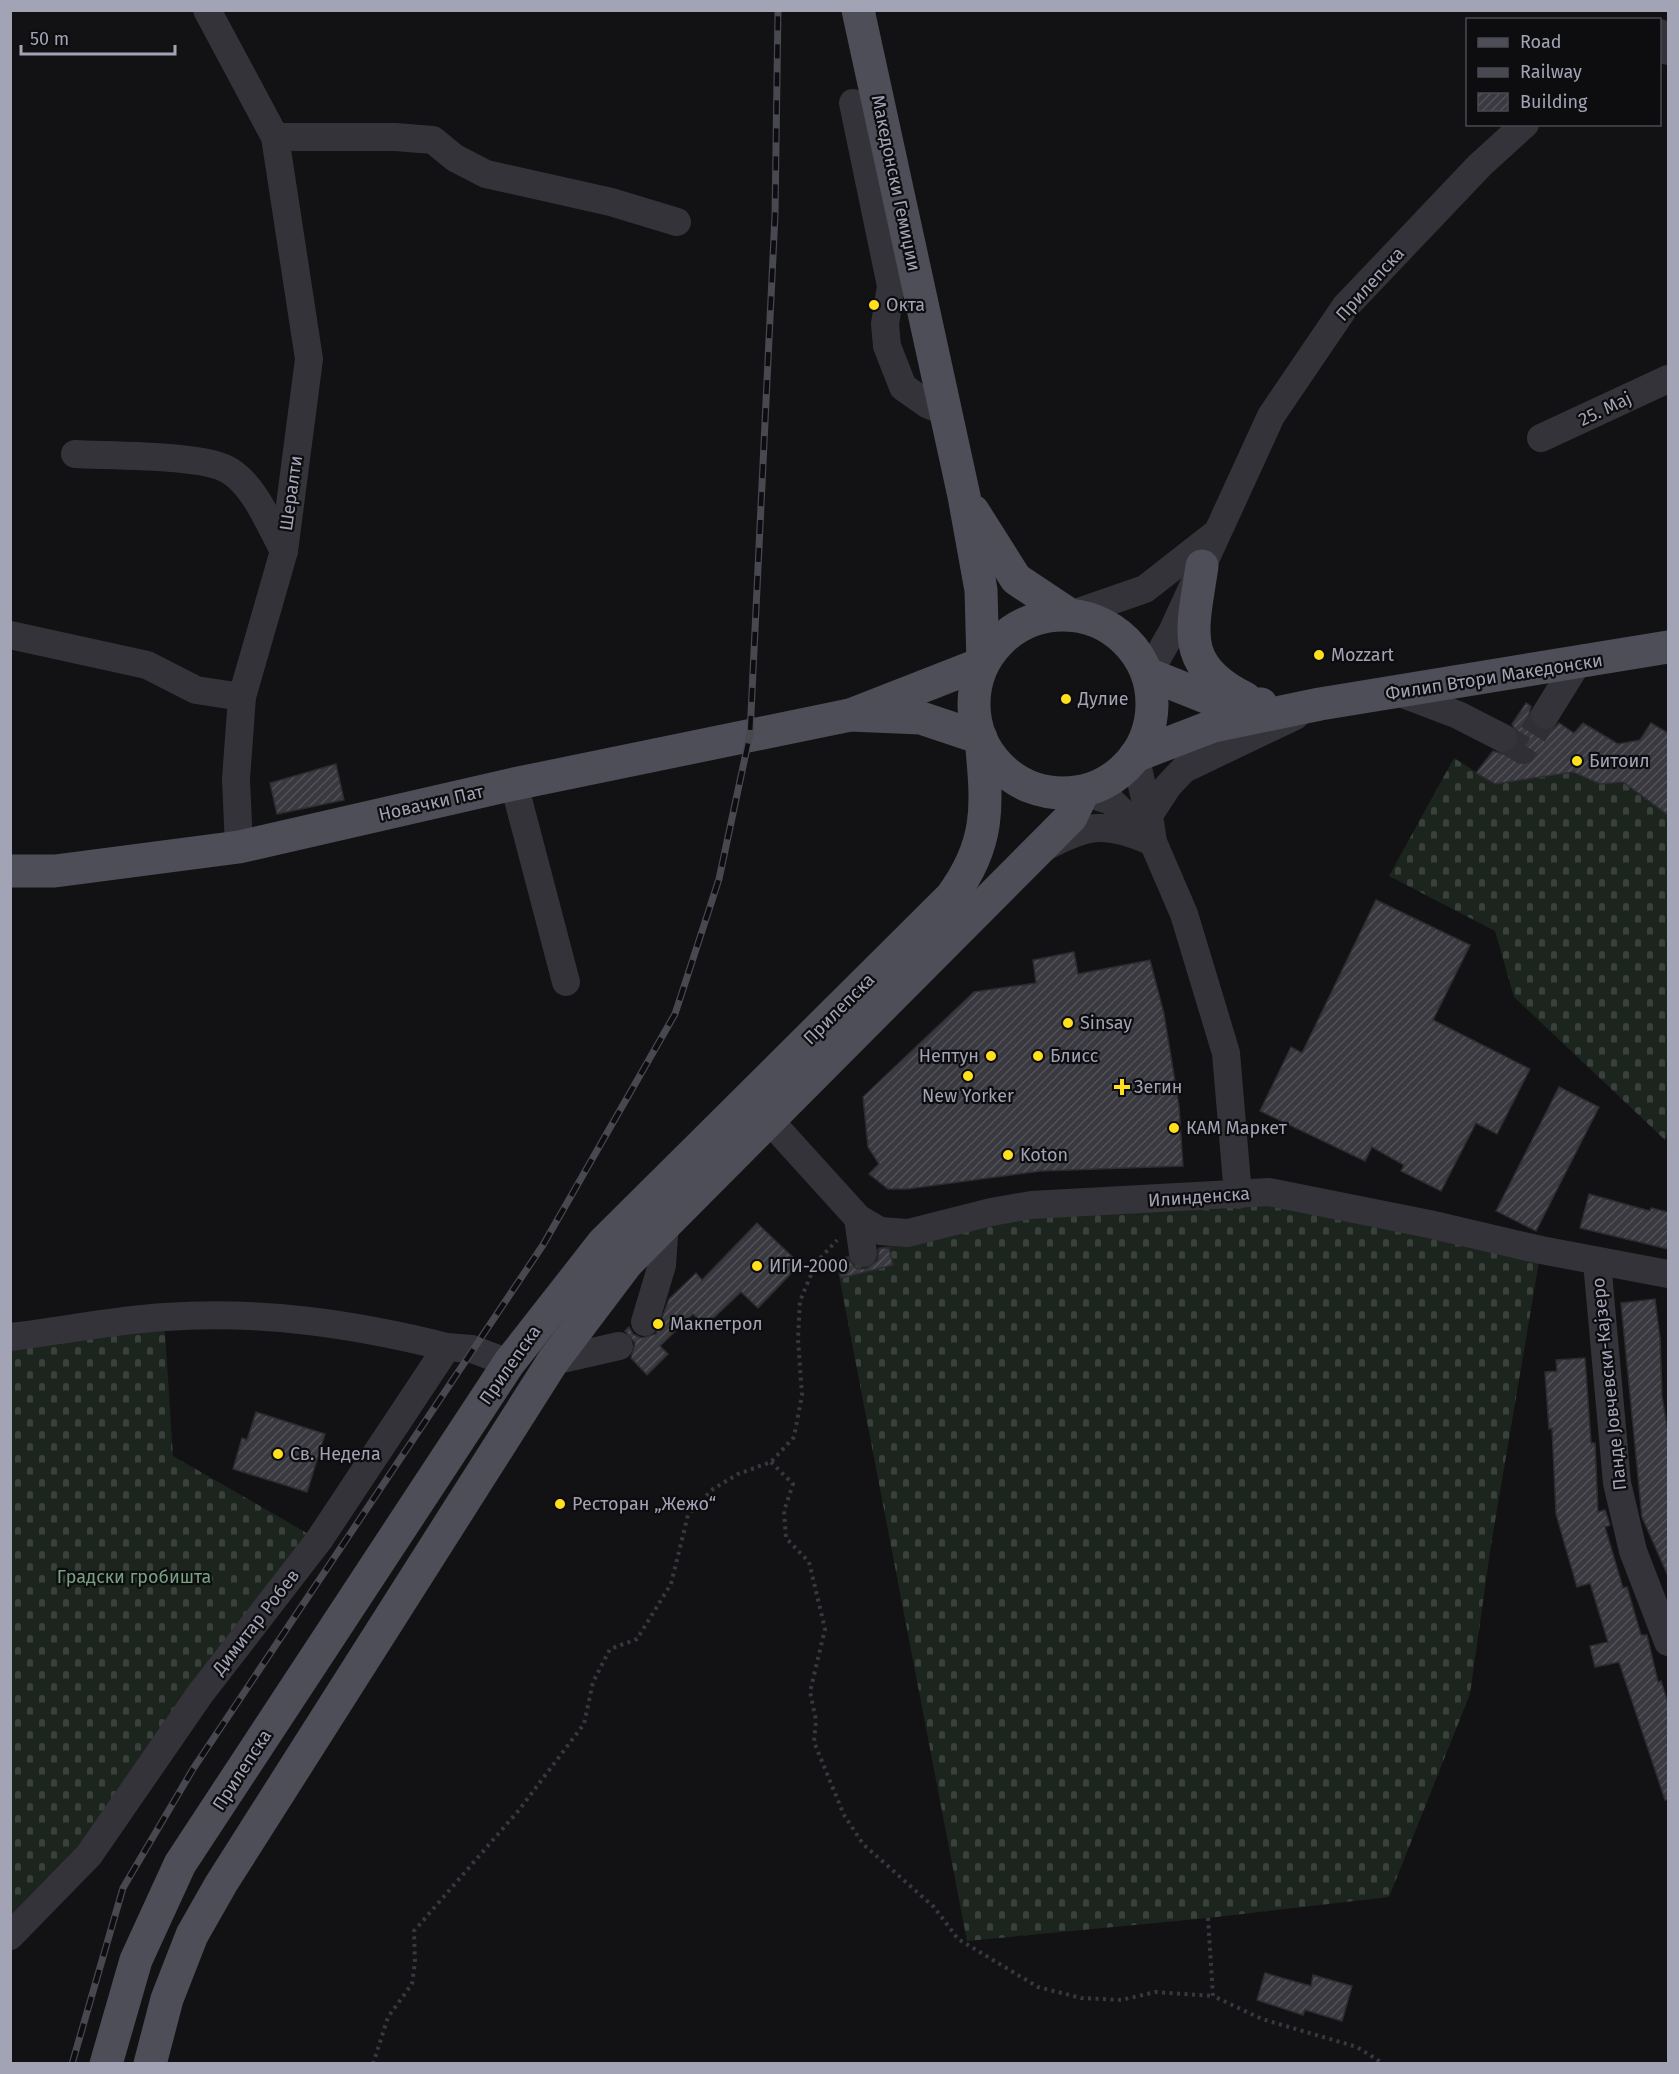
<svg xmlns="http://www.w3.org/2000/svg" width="1679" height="2074" font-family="'Fira Sans',sans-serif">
  <defs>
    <pattern id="cemetery-stones" width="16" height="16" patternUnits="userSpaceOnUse" patternTransform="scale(1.5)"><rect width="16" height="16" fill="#1c241e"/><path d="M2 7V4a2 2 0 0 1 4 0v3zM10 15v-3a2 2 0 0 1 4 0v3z" fill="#3a413c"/></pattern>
    <pattern id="building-hatch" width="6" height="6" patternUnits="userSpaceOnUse" patternTransform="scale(1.5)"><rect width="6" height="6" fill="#39393f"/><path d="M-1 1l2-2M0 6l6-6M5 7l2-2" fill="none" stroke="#525358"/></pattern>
  </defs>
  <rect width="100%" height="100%" fill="#121214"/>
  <g fill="url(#cemetery-stones)">
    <polygon points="1454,758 1495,784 1573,772 1600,784 1623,782 1668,815 1668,1136 1665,1140 1514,997 1495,931 1389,876"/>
    <polygon points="1269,1192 1541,1250 1491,1545 1470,1694 1389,1897 1208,1918 967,1941 836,1260 909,1240 908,1233"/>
    <polygon points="164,1317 173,1456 319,1540 11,1936 11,1337"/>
  </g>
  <g fill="url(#building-hatch)" stroke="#2d2c30" stroke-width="1.5">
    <polygon points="1526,703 1531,706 1529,715 1531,723 1544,731 1552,730 1559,723 1574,733 1583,723 1618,744 1640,740 1651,723 1668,733 1668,815 1623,782 1600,784 1573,772 1495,784 1476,773 1493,751 1504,754 1517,746 1519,737 1512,724"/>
    <polygon points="336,764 344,800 277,814 270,783"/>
    <polygon points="1376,900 1470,945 1433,1020 1530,1069 1497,1134 1476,1123 1441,1191 1401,1171 1404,1165 1372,1147 1365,1161 1260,1111 1291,1047 1302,1053"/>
    <polygon points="1074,952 1078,974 1150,960 1164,1014 1179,1106 1183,1166 1041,1171 907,1189 888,1189 869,1174 879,1164 868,1147 863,1097 974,992 1036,983 1033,960"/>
    <polygon points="1559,1087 1599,1107 1536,1231 1496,1211"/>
    <polygon points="1589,1194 1650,1211 1651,1208 1668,1212 1668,1249 1580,1228"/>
    <polygon points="757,1223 800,1264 758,1308 741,1292 705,1326 693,1314 660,1346 668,1354 647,1375 631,1358 635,1343 625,1331 629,1327 633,1334 641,1338 656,1334 669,1299 696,1273 702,1280"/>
    <polygon points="879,1248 889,1248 893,1265 841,1278 836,1260 847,1257 856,1268 866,1269 878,1260"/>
    <polygon points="1655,1299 1660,1338 1662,1397 1668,1432 1668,1576 1642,1517 1621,1303"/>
    <polygon points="1585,1358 1591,1443 1595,1443 1598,1512 1605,1510 1610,1525 1605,1527 1623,1588 1627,1587 1641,1635 1647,1635 1658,1682 1661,1681 1668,1703 1668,1799 1665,1800 1619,1662 1595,1667 1590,1646 1608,1642 1590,1583 1577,1587 1556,1514 1552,1428 1549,1429 1545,1372 1557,1371 1556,1360"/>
    <polygon points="256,1412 325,1434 307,1492 233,1469 242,1438 247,1440"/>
    <polygon points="1265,1973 1311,1986 1313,1975 1352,1986 1342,2021 1305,2010 1303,2015 1257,2000"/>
  </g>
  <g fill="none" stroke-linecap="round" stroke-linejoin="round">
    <polyline stroke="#2f2f34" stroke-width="28" stroke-dasharray="28 14" stroke-linecap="butt" points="1503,738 1523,750 1545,715"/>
    <g stroke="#383940" stroke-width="4" stroke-dasharray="3 4.5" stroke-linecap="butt">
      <polyline points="771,1462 793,1484 784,1511 786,1538 809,1562 825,1629 810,1692 816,1720 814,1742 844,1815 863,1844 934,1907 958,1939 1038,1987 1081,1998 1121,2000 1156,1992 1213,1996"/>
      <polyline points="1208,1918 1213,1996 1262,2019 1357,2047 1384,2064"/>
      <polyline points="373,2064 388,2017 412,1984 415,1962 414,1931 519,1810 584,1724 593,1682 610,1649 637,1639 671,1584 688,1515 713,1489 738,1474 771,1462 794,1437 802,1395 798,1339 800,1301 816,1263 837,1240"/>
    </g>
    <g stroke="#333339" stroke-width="28">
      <polyline points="207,10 275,137 309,359 284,551 242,697 236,779 239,847"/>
      <polyline points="1660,33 1668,51"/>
      <polyline points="853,103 891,286 885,324 887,346 903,387 927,404 946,412"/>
      <polyline points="275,137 395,137 433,140 455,158 486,174 611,202 677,222"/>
      <polyline points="1541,438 1668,379"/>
      <path d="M 75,454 C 109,456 205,454 230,471 C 256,488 269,524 284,551"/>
      <polyline points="1070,615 1145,589 1214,535"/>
      <polyline points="10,635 147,665 196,690 242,697"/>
      <polyline points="1148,674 1172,632 1271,416 1345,307 1480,165 1525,124"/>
      <polyline points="1400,693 1458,715 1503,738"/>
      <polyline points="1545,715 1576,665"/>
      <polyline points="1135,756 1149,815"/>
      <polyline points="514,784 566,982"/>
      <polyline points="1083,792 1111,801 1145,834"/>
      <path d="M 1045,847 C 1091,823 1105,822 1153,842"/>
      <polyline points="770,1121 858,1218 880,1231 908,1233 991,1212 1031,1205 1269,1192 1429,1224 1541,1250 1668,1274"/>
      <polyline points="1238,1195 1226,1053 1184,914 1153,842 1149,815 1168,786 1184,769 1295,716"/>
      <polyline points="858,1218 863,1253"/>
      <polyline points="1597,1262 1617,1483 1633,1551 1668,1642"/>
      <polyline points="645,1322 662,1265 665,1223"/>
      <path d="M 10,1337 C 62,1331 114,1320 165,1317 C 261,1310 354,1324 447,1347"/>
      <polyline points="553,1361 619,1346"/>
      <polyline points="10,1936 89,1855 200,1694 319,1540 447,1347 472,1349 509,1363"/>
    </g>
    <g stroke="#4e4e58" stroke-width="33">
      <polyline points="973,511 1016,579 1070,615"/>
      <path d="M 1202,566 C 1193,629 1178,665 1245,698"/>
      <circle cx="1063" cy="704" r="89"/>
      <polyline points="1148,674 1223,704 1261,704"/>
      <polyline points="1135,756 1213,726 1320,704 1668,647"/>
      <polyline points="10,871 55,871 239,847 514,784 850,715 983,663 981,590 964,496 858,10"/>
      <path d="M 106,2064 L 136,1960 L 180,1864 L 509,1363 L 603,1243 L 951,897 C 992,842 987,803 981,738 L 921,718 L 850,715"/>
      <polyline points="150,2064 167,1999 192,1935 221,1884 553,1361 627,1263 1071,817 1083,792"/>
    </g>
    <g stroke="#474850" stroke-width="7">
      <polyline id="rail" points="72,2064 123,1888 193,1769 543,1245 675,1014 719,879 750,734 775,215 778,10"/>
    </g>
    <use href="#rail" stroke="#0d0d0f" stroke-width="4.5" stroke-dasharray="14" stroke-linecap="butt"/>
  </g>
  <g fill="#ffe01f" stroke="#0d0d0f" stroke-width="2">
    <circle cx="874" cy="305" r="6"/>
    <circle cx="1319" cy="655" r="6"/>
    <circle cx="1066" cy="699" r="6"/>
    <circle cx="1577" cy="761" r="6"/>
    <circle cx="1068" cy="1023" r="6"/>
    <circle cx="991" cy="1056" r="6"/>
    <circle cx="1038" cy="1056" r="6"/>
    <circle cx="968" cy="1076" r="6"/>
    <path d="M1119 1078h6v6h6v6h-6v6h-6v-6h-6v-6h6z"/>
    <circle cx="1174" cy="1128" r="6"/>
    <circle cx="1008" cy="1155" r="6"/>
    <circle cx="757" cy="1266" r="6"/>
    <circle cx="658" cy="1324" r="6"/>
    <circle cx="278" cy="1454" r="6"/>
    <circle cx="560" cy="1504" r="6"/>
  </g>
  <g text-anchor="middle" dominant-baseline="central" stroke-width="4.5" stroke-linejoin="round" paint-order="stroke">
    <g font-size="18" fill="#a2a4b6" stroke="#0d0d0f">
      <text transform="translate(896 183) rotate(78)">Македонски Гемиџии</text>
      <text transform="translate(1370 284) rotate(-48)">Прилепска</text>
      <text transform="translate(1605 409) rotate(-25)">25. Мај</text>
      <text transform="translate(291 493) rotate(-82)">Шералти</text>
      <text transform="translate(1494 677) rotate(-9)">Филип Втори Македонски</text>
      <text transform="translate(431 803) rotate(-13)">Новачки Пат</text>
      <text transform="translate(839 1009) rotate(-45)">Прилепска</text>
      <text transform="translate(1199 1197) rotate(-4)">Илинденска</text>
      <text transform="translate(510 1365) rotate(-55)">Прилепска</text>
      <text transform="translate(1609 1384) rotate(-96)">Панде Јовчевски-Кајзеро</text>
      <text transform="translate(256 1622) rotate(-52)">Димитар Робев</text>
      <text transform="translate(242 1770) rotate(-57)">Прилепска</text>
    </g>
    <g font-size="18" fill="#a2a4b6" stroke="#0d0d0f" text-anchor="start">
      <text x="886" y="305">Окта</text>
      <text x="1331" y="655">Mozzart</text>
      <text x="1078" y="699">Дулие</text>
      <text x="1589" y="761">Битоил</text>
      <text x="1080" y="1023">Sinsay</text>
      <text x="979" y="1056" text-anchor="end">Нептун</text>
      <text x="1050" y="1056">Блисс</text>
      <text x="1134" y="1087">Зегин</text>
      <text x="968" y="1096" text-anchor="middle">New Yorker</text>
      <text x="1186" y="1128">КАМ Маркет</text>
      <text x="1020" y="1155">Koton</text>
      <text x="769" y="1266">ИГИ-2000</text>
      <text x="670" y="1324">Макпетрол</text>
      <text x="290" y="1454">Св. Недела</text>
      <text x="572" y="1504">Ресторан „Жежо“</text>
    </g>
    <g font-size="18" fill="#77a282" stroke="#0d0d0f">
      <text x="134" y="1577">Градски гробишта</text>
    </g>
  </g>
  <rect width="1679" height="2074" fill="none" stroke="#a2a4b6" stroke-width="24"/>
  <rect x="1466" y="18" width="195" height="108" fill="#0d0d0f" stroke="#494952" stroke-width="1.5"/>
  <rect x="1478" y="38" width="30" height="9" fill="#4e4e58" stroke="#494952" stroke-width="1.5"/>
  <text x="1520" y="48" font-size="18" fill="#a2a4b6">Road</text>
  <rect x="1478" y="68" width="30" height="9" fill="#474850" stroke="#494952" stroke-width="1.5"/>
  <text x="1520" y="78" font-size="18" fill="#a2a4b6">Railway</text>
  <rect x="1478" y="93" width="30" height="18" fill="url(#building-hatch)" stroke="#494952" stroke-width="1.5"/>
  <text x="1520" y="108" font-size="18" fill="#a2a4b6">Building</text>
  <path d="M21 45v9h154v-9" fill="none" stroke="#a2a4b6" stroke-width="3"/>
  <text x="30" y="45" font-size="18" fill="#a2a4b6" stroke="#0d0d0f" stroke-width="4.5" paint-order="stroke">50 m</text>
</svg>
